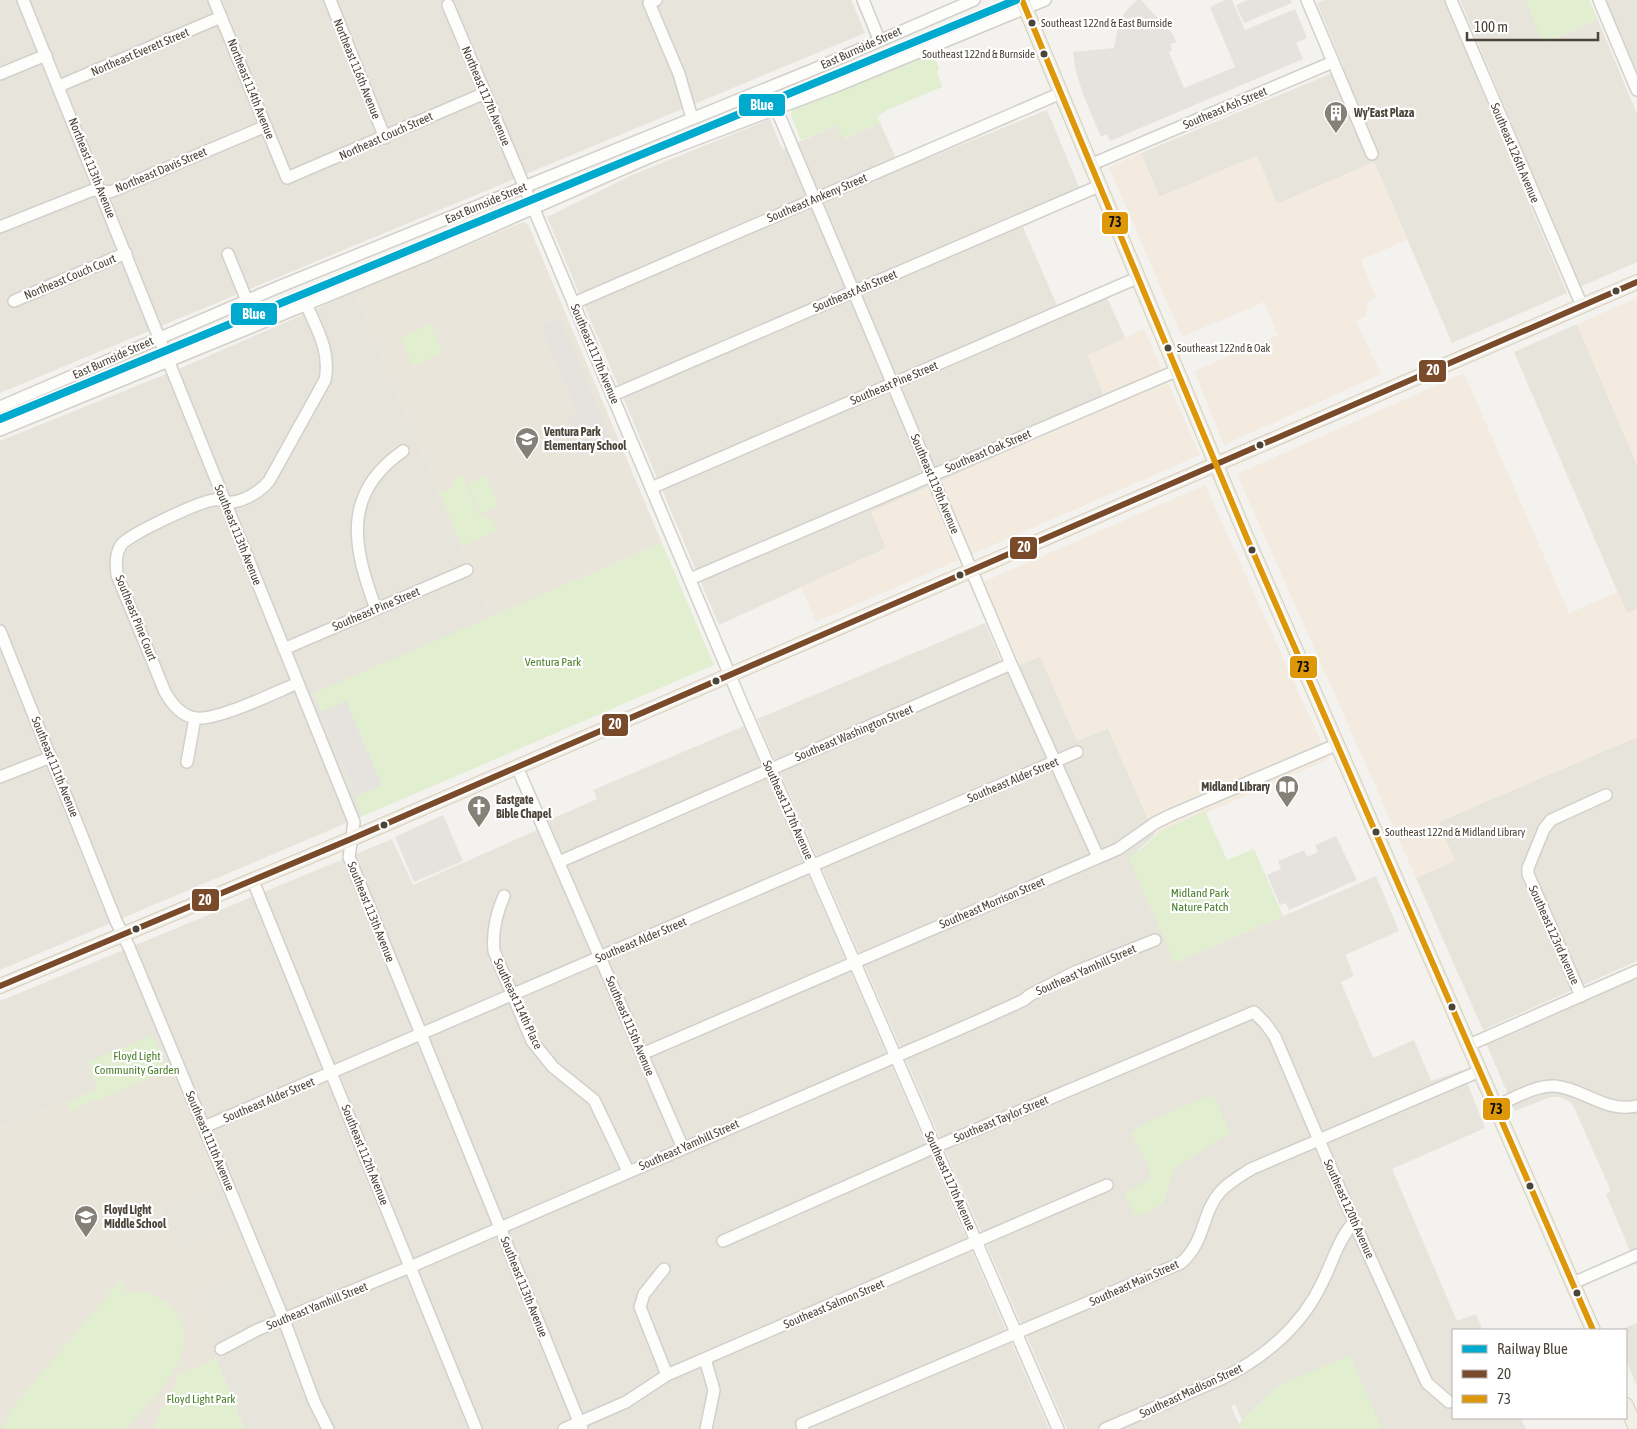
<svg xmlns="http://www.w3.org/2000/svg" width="1637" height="1429" font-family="'Asap Condensed',sans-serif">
  <rect width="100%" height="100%" fill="#f4f2ee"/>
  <g fill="#e7e4dc">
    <polygon points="0,0 851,0 865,33 0,393"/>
    <polygon points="1324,0 1444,0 1567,293 1452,343 1374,162 1277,204 1257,156 1159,197 1141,153 1344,68 1317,3"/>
    <polygon points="1460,0 1526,0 1544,43 1598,20 1637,114 1637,262 1580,287"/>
    <polygon points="1605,0 1637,0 1637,76"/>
    <polygon points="1047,110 1084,199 1023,227 1062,317 1107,298 1126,339 1088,355 1109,407 871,512 886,548 719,625 547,217 632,175 770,119 782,149 837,125 844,139 880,123 901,169"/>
    <polygon points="355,292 491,617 314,693 363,816 0,970 0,441 181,368"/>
    <polygon points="1577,324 1637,465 1637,609 1627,614 1514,352"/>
    <polygon points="985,623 1005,671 1040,656 1077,740 1108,728 1155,835 1134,854 1175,963 1376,876 1399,931 1345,955 1354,976 1341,982 1373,1058 1414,1040 1431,1081 1462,1070 1485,1128 1392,1169 1457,1321 1476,1314 1483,1330 1453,1330 1453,1418 1521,1418 1526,1429 1382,1429 1280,1385 1242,1420 1235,1404 1231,1406 1241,1429 1067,1429 757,719"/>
    <polygon points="744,726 1049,1429 245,1429 212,1349 217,1347 195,1293 255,1268 238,1226 178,1251 160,1208 220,1183 86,1062 97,1088 0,1128 0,1001 392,839 413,885 548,825 547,821 597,799 593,790"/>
    <polygon points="1637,737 1637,961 1483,1030 1416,878 1455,861 1438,822"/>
    <polygon points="1637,977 1637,1265 1636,1265 1606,1194 1611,1191 1572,1103 1560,1097 1551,1097 1515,1111 1486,1043"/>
    <polygon points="1637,1323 1637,1386 1626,1360 1626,1330 1620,1330"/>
  </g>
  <g fill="#f3ebdf">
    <polygon points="1141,153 1159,197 1257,156 1277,204 1374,162 1407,240 1361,260 1376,297 1368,302 1366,316 1356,321 1381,374 1224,445 1194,371 1278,335 1264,302 1182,337 1109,167"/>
    <polygon points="1637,298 1637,465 1577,324"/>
    <polygon points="1144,329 1200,455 816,622 801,587 886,548 871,512 1108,407 1088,355"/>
    <polygon points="1464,373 1569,613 1618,592 1627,613 1637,609 1637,737 1438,822 1455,861 1416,878 1237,474"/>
    <polygon points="1205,485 1329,759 1155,835 1108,728 1078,741 1040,657 1020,665 983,582"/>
  </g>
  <g fill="#eae5da">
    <polygon points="523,222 528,224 662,543 491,617 355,292"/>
    <polygon points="158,1033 220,1183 160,1208 178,1250 238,1226 255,1269 196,1293 218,1347 212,1349 216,1359 175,1376 177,1381 155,1424 157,1429 0,1429 0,1128 97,1088 86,1062"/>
  </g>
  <g fill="#e1eecf">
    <polygon points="1526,0 1589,0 1598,20 1543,43"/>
    <polygon points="933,54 939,68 937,72 942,87 889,109 877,117 880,123 843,139 837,125 801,140 791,115 793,109 924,56"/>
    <polygon points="430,324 443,353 413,366 400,337"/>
    <polygon points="462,475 480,517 486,515 488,520 492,519 498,531 462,546 440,493 455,486 452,479"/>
    <polygon points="486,476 499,506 481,514 468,484"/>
    <polygon points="662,543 714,665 363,816 314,693"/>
    <polygon points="1205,811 1227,860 1254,849 1283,916 1175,963 1128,856 1140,850 1161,831"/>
    <polygon points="153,1035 168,1071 70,1111 66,1103 98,1089 88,1062"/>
    <polygon points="1213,1094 1230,1132 1174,1170 1163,1203 1151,1212 1135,1216 1124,1195 1150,1179 1149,1167 1131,1133 1145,1123"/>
    <path d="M 120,1281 L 126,1287 L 122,1293 C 140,1290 157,1293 171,1307 C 211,1349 152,1398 126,1429 L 2,1429 L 12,1408 Z"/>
    <polygon points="1350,1355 1382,1429 1241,1429 1239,1423 1280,1385"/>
    <polygon points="216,1359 245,1429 157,1429 155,1424 177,1381 175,1376"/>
  </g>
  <g fill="#e6e3df">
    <polygon points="1137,0 1141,0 1172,33 1176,42 1170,44 1172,51 1169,52 1184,88 1235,67 1210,7 1225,0 1232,0 1245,30 1295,9 1307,38 1296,43 1303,59 1110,141 1107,134 1101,137 1083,94 1076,72 1073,52 1114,48 1118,28 1125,12"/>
    <polygon points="1248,0 1291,0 1292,3 1244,23 1236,5"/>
    <polygon points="560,318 611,439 603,442 605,447 584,456 568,417 577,413 541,326"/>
    <polygon points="346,701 382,785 356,796 321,712"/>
    <polygon points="443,815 463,861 414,882 395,837"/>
    <polygon points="1336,836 1357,880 1289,910 1286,903 1280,905 1267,875 1281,869 1278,861 1304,850 1307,857 1318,852 1315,845"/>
  </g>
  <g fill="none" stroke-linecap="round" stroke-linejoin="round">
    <g stroke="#d2d0cb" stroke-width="14">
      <g id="minor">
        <polyline points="23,0 354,822 349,857 582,1429"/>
        <polyline points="214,0 287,178 485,93"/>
        <polyline points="330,0 385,138"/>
        <polyline points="656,0 649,3 679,74 692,118"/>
        <polyline points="863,0 879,39"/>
        <polyline points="1307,0 1372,154"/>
        <polyline points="1451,0 1582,306"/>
        <polyline points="1599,0 1637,90"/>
        <polyline points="448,5 742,704 1058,1429"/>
        <polyline points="0,74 46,55"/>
        <polyline points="59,86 221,17"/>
        <polyline points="776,108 1011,664 1098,857"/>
        <polyline points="1090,165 1333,62"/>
        <polyline points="0,227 93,190 110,192 266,126"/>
        <polyline points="228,254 247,301"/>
        <polyline points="14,301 126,253"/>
        <polyline points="574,303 1061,93"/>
        <polyline points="613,395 1099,186"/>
        <polyline points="0,407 276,288 812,70 974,0"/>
        <polyline points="0,430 427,255 652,156 841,84 1045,0"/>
        <polyline points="651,488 1137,278"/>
        <polyline points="690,579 1176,371"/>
        <path d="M 376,609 C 353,547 341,494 403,451"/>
        <polyline points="0,631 116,921 129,947 284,1320 314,1401 328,1429"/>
        <polyline points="284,649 467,570"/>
        <path d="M 298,683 C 276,692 217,721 196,718 C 181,716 172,704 165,692 L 117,575 C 116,564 115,555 121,545 C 127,535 201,501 214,500 C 220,499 227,503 233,502 C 246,500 261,491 269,481 L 325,380 C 331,352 317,329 306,304"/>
        <polyline points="187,762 195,718"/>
        <polyline points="517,767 683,1148"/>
        <polyline points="0,777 51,757"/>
        <polyline points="559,862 1011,664"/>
        <polyline points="253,881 476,1429"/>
        <path d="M 504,896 C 496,914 492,931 494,951 L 532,1041 L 553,1067 L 594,1100 L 628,1171"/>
        <polyline points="1581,996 1528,874 1528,868 1544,829 1551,820 1606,795"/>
        <polyline points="1469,1045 1637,971"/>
        <polyline points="642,1054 1118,849 1155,823 1171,815 1338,744"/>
        <path d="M 1496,1106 C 1513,1099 1535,1085 1555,1086 C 1585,1089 1605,1113 1637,1106"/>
        <polyline points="204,1127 1077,752"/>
        <polyline points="723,1241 935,1147 1254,1012 1265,1023 1275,1037 1354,1222 1427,1383 1449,1402"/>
        <polyline points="664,1269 644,1294 640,1307 667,1375"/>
        <polyline points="1573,1283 1637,1255"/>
        <polyline points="221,1349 257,1330 410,1267 980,1020 1024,1000 1030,995 1075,972 1155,940"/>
        <polyline points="705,1359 714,1390 706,1429"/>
        <polyline points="564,1429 626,1402 667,1375 1107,1185"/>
        <path d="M 803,1429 L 802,1424 L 1181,1263 C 1206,1241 1201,1214 1220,1192 C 1229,1182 1240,1176 1251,1169 L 1480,1071"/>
        <path d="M 1105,1429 L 1221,1379 C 1264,1358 1302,1326 1322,1283 C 1333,1261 1338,1240 1354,1222"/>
      </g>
    </g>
    <g stroke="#d6cebb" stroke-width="16">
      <g id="major">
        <polyline points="1022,0 1246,536 1593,1330"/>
        <polyline points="0,986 351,839 1637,282"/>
        <polyline points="1626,1405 1636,1429"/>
      </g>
    </g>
    <use href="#minor" stroke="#fdfdfc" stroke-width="11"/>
    <use href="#major" stroke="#f2efe6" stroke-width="14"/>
    <g stroke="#fff" stroke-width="10">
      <polyline id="bus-1" points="0,986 351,839 1637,282"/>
    </g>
    <g stroke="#fff" stroke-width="10">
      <polyline id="bus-2" points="1022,0 1246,536 1593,1330"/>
    </g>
    <use href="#bus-1" stroke="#7a4b2a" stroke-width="6"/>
    <use href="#bus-2" stroke="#dd9709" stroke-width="6"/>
    <g stroke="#fff" stroke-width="11">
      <polyline id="rail-1" points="0,419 1016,0"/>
    </g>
    <use href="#rail-1" stroke="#00a9ce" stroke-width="8"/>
  </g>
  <defs>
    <g id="building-pin" transform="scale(1.25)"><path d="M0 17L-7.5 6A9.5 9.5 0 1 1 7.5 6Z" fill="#868178" stroke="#fff"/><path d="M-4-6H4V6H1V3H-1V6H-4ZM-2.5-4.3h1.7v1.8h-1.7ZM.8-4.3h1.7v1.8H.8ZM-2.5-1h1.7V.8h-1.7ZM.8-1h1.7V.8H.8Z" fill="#fff"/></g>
    <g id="school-pin" transform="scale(1.25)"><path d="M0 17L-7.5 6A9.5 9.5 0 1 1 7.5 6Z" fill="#868178" stroke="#fff"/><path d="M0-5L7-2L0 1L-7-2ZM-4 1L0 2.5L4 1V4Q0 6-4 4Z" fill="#fff"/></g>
    <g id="library-pin" transform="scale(1.25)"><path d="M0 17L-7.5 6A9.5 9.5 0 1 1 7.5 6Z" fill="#868178" stroke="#fff"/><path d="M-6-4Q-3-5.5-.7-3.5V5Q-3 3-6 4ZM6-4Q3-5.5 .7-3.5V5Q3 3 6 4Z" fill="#fff"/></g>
    <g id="church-pin" transform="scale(1.25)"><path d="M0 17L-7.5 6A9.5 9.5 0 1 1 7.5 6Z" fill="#868178" stroke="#fff"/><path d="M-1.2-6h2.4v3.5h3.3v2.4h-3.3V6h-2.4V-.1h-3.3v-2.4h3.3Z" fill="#fff"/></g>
  </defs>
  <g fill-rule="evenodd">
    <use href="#building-pin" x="1336" y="113"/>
    <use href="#school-pin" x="527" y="439"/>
    <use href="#library-pin" x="1287" y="787"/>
    <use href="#church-pin" x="479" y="807"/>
    <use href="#school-pin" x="86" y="1217"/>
  </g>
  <g fill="#4b4439" stroke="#fff" stroke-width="2">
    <circle cx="1032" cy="23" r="4.5"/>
    <circle cx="1044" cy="54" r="4.5"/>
    <circle cx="1616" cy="291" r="4.5"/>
    <circle cx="1168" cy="348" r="4.5"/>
    <circle cx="1260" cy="445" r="4.5"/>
    <circle cx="1252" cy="550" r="4.5"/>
    <circle cx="960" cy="575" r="4.5"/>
    <circle cx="716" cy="681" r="4.5"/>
    <circle cx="384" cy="825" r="4.5"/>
    <circle cx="1376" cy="832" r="4.5"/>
    <circle cx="136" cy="929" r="4.5"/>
    <circle cx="1452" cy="1007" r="4.5"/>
    <circle cx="1530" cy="1186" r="4.5"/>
    <circle cx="1577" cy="1293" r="4.5"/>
  </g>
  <g text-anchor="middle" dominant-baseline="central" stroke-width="4.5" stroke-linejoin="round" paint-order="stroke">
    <g font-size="11" fill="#4b4439" stroke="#fff" text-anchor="start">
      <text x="1041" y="23">Southeast 122nd &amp; East Burnside</text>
      <text x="1035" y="54" text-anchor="end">Southeast 122nd &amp; Burnside</text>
      <text x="1177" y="348">Southeast 122nd &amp; Oak</text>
      <text x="1385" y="832">Southeast 122nd &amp; Midland Library</text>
    </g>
    <g font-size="12" fill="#4b4439" stroke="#fff">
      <text transform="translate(861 48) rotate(-24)">East Burnside Street</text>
      <text transform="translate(140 52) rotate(-23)">Northeast Everett Street</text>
      <text transform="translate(357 69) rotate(68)">Northeast 116th Avenue</text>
      <text transform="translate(251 89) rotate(68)">Northeast 114th Avenue</text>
      <text transform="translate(486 96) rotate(67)">Northeast 117th Avenue</text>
      <text transform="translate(1225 108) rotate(-23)">Southeast Ash Street</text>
      <text transform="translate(386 136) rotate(-24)">Northeast Couch Street</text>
      <text transform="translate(1515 153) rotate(67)">Southeast 126th Avenue</text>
      <text transform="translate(92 168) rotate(68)">Northeast 113th Avenue</text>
      <text transform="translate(161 170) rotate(-23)">Northeast Davis Street</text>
      <text transform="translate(817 198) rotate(-23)">Southeast Ankeny Street</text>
      <text transform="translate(486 203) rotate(-23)">East Burnside Street</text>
      <text transform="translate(70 277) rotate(-23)">Northeast Couch Court</text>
      <text transform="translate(855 291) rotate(-23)">Southeast Ash Street</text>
      <text transform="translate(595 354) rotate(67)">Southeast 117th Avenue</text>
      <text transform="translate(113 358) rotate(-24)">East Burnside Street</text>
      <text transform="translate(894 383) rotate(-23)">Southeast Pine Street</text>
      <text transform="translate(988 451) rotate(-23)">Southeast Oak Street</text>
      <text transform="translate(935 484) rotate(67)">Southeast 119th Avenue</text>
      <text transform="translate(238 535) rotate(68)">Southeast 113th Avenue</text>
      <text transform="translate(376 609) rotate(-23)">Southeast Pine Street</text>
      <text transform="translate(136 618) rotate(68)">Southeast Pine Court</text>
      <text transform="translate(854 733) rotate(-23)">Southeast Washington Street</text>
      <text transform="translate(55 767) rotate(68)">Southeast 111th Avenue</text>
      <text transform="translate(1013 780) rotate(-23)">Southeast Alder Street</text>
      <text transform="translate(788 810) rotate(66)">Southeast 117th Avenue</text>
      <text transform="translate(992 903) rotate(-23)">Southeast Morrison Street</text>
      <text transform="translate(371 912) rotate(68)">Southeast 113th Avenue</text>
      <text transform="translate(1554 935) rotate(66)">Southeast 123rd Avenue</text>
      <text transform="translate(641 940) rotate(-23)">Southeast Alder Street</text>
      <text transform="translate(1086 970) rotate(-24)">Southeast Yamhill Street</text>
      <text transform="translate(518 1004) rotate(65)">Southeast 114th Place</text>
      <text transform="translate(630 1026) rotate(67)">Southeast 115th Avenue</text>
      <text transform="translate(269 1100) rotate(-23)">Southeast Alder Street</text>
      <text transform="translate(1001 1119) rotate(-23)">Southeast Taylor Street</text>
      <text transform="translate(210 1141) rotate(67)">Southeast 111th Avenue</text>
      <text transform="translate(689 1145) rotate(-24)">Southeast Yamhill Street</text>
      <text transform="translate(365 1155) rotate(68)">Southeast 112th Avenue</text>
      <text transform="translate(950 1181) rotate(66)">Southeast 117th Avenue</text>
      <text transform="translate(1349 1209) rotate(66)">Southeast 120th Avenue</text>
      <text transform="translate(1134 1283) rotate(-24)">Southeast Main Street</text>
      <text transform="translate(524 1287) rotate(68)">Southeast 113th Avenue</text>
      <text transform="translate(834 1304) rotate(-23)">Southeast Salmon Street</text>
      <text transform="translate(317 1306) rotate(-22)">Southeast Yamhill Street</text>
      <text transform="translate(1191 1391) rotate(-25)">Southeast Madison Street</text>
    </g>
    <g font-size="12" font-weight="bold" fill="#4b4439" stroke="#fff" text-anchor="start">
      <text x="1354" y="113">Wy’East Plaza</text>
      <text x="544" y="432">Ventura Park<tspan x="544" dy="14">Elementary School</tspan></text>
      <text x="1270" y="787" text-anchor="end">Midland Library</text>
      <text x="496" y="800">Eastgate<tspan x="496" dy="14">Bible Chapel</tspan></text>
      <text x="104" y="1210">Floyd Light<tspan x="104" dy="14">Middle School</tspan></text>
    </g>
    <g font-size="12" fill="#4a7f2a" stroke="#fff">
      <text x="553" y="662">Ventura Park</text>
      <text x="1200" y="893">Midland Park<tspan x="1200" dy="14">Nature Patch</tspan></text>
      <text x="137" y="1056">Floyd Light<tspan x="137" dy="14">Community Garden</tspan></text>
      <text x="201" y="1399">Floyd Light Park</text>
    </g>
  </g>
  <g stroke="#fff" stroke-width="2">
    <rect x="738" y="93" width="48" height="24" rx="5" fill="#00a9ce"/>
    <rect x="1101" y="211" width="28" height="24" rx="5" fill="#dd9709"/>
    <rect x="230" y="302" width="48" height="24" rx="5" fill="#00a9ce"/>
    <rect x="1418" y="359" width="29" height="24" rx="5" fill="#7a4b2a"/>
    <rect x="1009" y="536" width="29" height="24" rx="5" fill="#7a4b2a"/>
    <rect x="1289" y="655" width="29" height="24" rx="5" fill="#dd9709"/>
    <rect x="601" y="713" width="28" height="24" rx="5" fill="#7a4b2a"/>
    <rect x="191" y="888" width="29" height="24" rx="5" fill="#7a4b2a"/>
    <rect x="1482" y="1097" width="29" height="24" rx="5" fill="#dd9709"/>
  </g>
  <g font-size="14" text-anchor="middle" font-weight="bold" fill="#fff">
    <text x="762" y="110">Blue</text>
    <text x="254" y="319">Blue</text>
    <text x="1433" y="375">20</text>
    <text x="1024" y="552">20</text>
    <text x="615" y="729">20</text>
    <text x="205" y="905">20</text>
  </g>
  <g font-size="14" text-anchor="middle" font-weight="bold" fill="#111">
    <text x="1115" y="227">73</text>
    <text x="1303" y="672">73</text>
    <text x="1496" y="1114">73</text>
  </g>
  <rect x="1452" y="1329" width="175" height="90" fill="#ffffff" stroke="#b7b4b0"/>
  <rect x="1462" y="1345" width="25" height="8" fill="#00a9ce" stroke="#b7b4b0"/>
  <text x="1497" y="1354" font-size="15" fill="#4b4439">Railway Blue</text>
  <rect x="1462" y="1370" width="25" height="8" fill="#7a4b2a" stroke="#b7b4b0"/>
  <text x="1497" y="1379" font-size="15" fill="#4b4439">20</text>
  <rect x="1462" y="1395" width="25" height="8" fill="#dd9709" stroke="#b7b4b0"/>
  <text x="1497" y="1404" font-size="15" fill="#4b4439">73</text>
  <path d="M1467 32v8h131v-8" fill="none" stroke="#4b4439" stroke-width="2.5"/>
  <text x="1474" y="32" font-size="15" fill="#4b4439" stroke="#ffffff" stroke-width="4" paint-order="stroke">100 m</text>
</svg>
